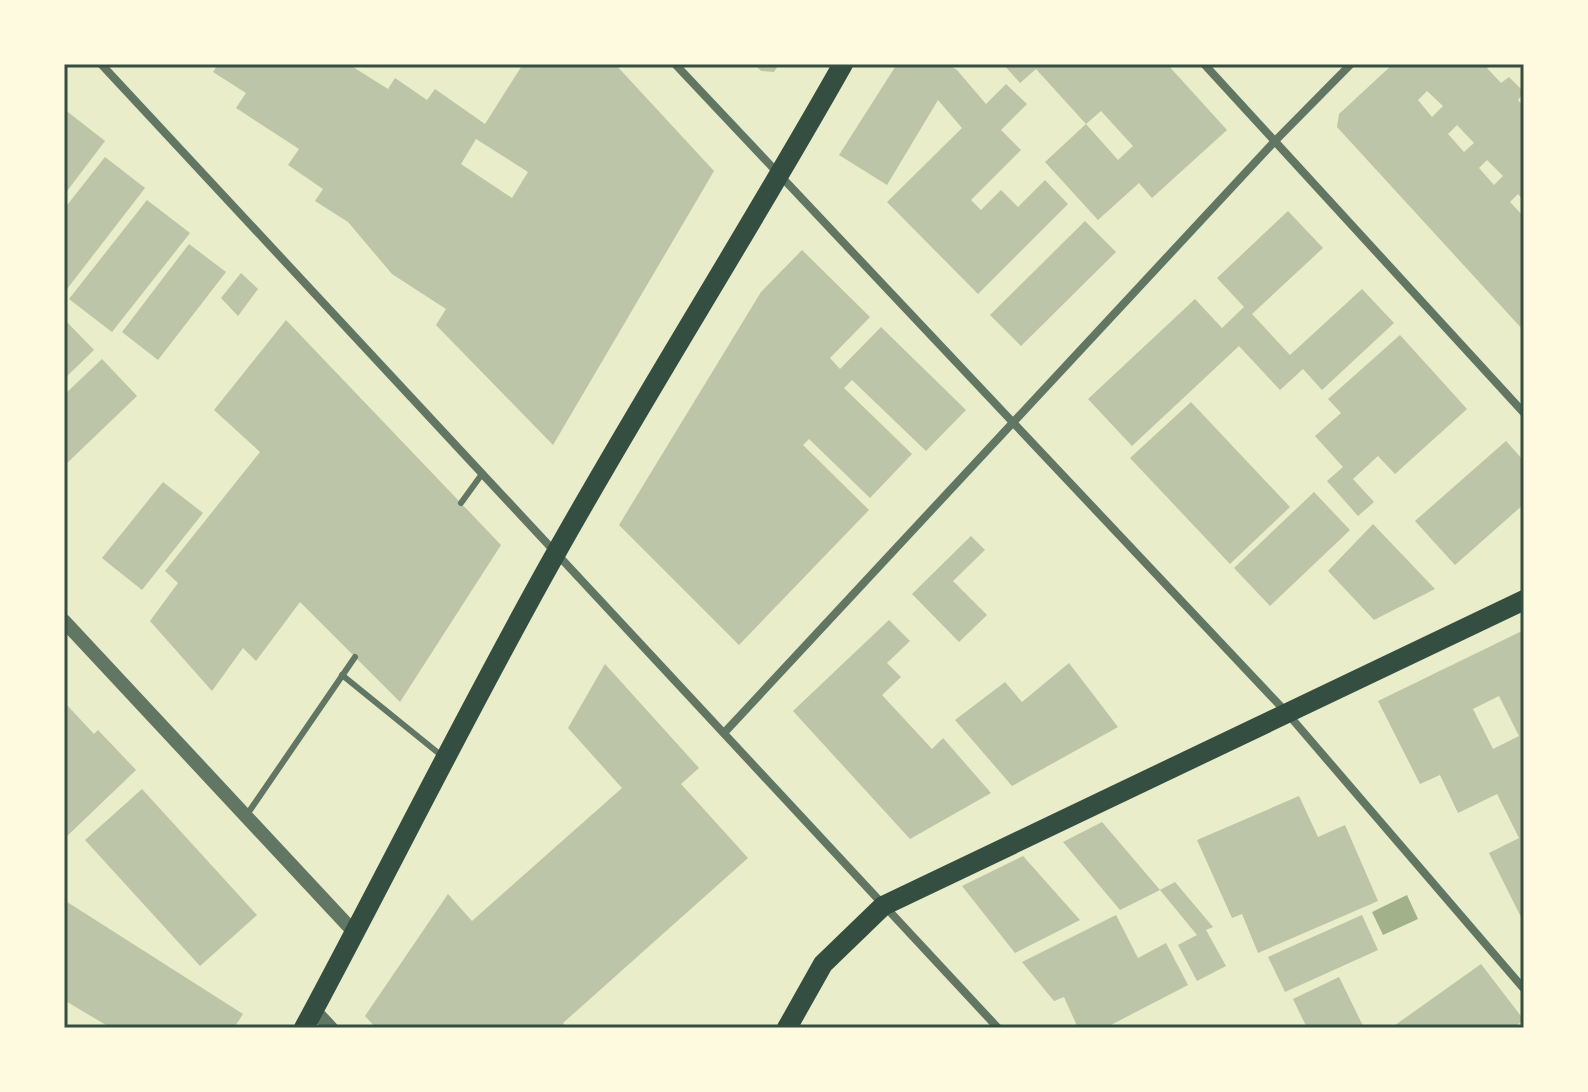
<svg xmlns="http://www.w3.org/2000/svg" width="1588" height="1092" font-family="'Sofia Sans Condensed',sans-serif">
  <rect width="100%" height="100%" fill="#e9edc9"/>
  <polygon fill="#a3b18a" points="1407,895 1418,919 1383,935 1372,912"/>
  <g fill="#bcc5a7" fill-rule="evenodd">
    <path d="M 218,64 L 355,64 L 353,67 L 388,89 L 395,78 L 427,100 L 435,89 L 485,124 L 523,64 L 615,64 L 714,171 L 553,445 L 436,325 L 446,309 L 392,274 L 348,222 L 315,201 L 323,189 L 288,165 L 299,149 L 236,108 L 246,93 L 213,72 ZM 476,139 L 528,172 L 512,198 L 461,164 Z"/>
    <polygon points="754,64 779,64 774,72 761,71"/>
    <polygon points="897,64 947,64 957,70 986,104 1006,84 1027,104 1001,130 1021,150 971,200 981,210 1001,190 1018,207 1045,180 1068,204 978,294 887,202 962,128 938,100 887,185 839,155"/>
    <path d="M 1003,64 L 1167,64 L 1227,130 L 1152,198 L 1139,183 L 1098,220 L 1045,162 L 1086,124 L 1036,69 L 1020,83 ZM 1101,111 L 1133,146 L 1118,160 L 1086,124 Z"/>
    <path d="M 1393,64 L 1492,64 L 1487,68 L 1501,83 L 1509,77 L 1524,92 L 1518,100 L 1524,107 L 1524,201 L 1518,194 L 1510,202 L 1524,217 L 1524,331 L 1337,127 L 1339,114 ZM 1427,91 L 1443,106 L 1432,117 L 1418,100 ZM 1457,125 L 1474,143 L 1464,152 L 1448,134 ZM 1487,160 L 1503,176 L 1494,185 L 1479,168 Z"/>
    <polygon points="64,109 105,141 64,195"/>
    <polygon points="105,157 145,188 67,289 64,286 64,209"/>
    <polygon points="147,200 190,233 112,332 69,299"/>
    <polygon points="1288,211 1323,248 1252,314 1290,355 1362,289 1394,323 1322,390 1303,369 1280,390 1239,346 1132,446 1088,399 1195,299 1222,328 1244,307 1217,278"/>
    <polygon points="1085,221 1116,252 1021,346 990,315"/>
    <polygon points="189,244 226,272 158,360 122,332"/>
    <polygon points="802,250 870,317 830,358 840,369 881,327 966,410 926,451 852,380 844,388 912,454 870,498 809,439 803,445 869,510 739,645 619,525 761,292"/>
    <polygon points="241,273 258,289 238,316 221,298"/>
    <polygon points="64,319 94,350 64,379"/>
    <polygon points="286,320 501,545 400,702 300,602 256,661 243,648 212,691 150,621 178,583 165,571 260,452 214,410"/>
    <polygon points="1400,335 1467,409 1395,474 1378,456 1353,479 1374,502 1358,516 1327,481 1343,467 1315,436 1341,413 1328,399"/>
    <polygon points="102,359 137,396 64,466 64,395"/>
    <polygon points="1191,402 1290,507 1230,564 1130,458"/>
    <polygon points="1506,441 1524,461 1524,504 1455,565 1415,521"/>
    <polygon points="163,482 203,513 142,590 102,558"/>
    <polygon points="1314,492 1350,530 1270,606 1234,568"/>
    <polygon points="1373,524 1435,589 1374,620 1328,571"/>
    <polygon points="971,536 985,550 953,581 987,615 959,642 912,594"/>
    <polygon points="889,620 910,641 887,663 901,677 882,695 932,749 943,738 991,793 910,839 793,711"/>
    <path d="M 1524,630 L 1524,923 L 1489,853 L 1519,838 L 1497,794 L 1458,813 L 1440,775 L 1420,784 L 1378,701 ZM 1499,696 L 1519,736 L 1493,749 L 1473,709 Z"/>
    <polygon points="1069,663 1118,727 1012,786 955,720 1005,682 1022,702"/>
    <polygon points="605,664 699,768 681,784 748,858 563,1023 568,1028 376,1028 365,1016 448,894 472,921 622,788 568,728"/>
    <polygon points="64,702 94,734 98,730 136,770 64,839"/>
    <polygon points="142,789 257,915 200,966 85,840"/>
    <polygon points="1299,796 1318,837 1345,825 1378,901 1258,953 1242,914 1232,918 1197,840"/>
    <polygon points="1102,822 1160,890 1175,882 1213,927 1206,930 1226,966 1197,981 1178,945 1197,935 1160,890 1120,910 1063,842"/>
    <polygon points="1023,856 1080,920 1015,953 962,886"/>
    <polygon points="64,900 243,1014 234,1028 111,1028 64,1000"/>
    <polygon points="1116,915 1138,958 1166,943 1188,985 1105,1028 1078,1028 1064,997 1054,1001 1022,962"/>
    <polygon points="1362,915 1378,950 1285,992 1268,957"/>
    <polygon points="1481,964 1524,1020 1513,1028 1391,1028"/>
    <polygon points="1339,977 1364,1028 1307,1028 1293,999"/>
  </g>
  <g fill="none" stroke-linecap="round" stroke-linejoin="round">
    <g stroke="#617663" stroke-width="6">
      <polyline points="461,503 482,474"/>
      <polyline points="342,675 442,756"/>
      <polyline points="246,816 355,657"/>
    </g>
    <g stroke="#617663" stroke-width="8">
      <polyline points="101,64 998,1028"/>
      <polyline points="675,64 1287,713 1524,989"/>
      <polyline points="1204,64 1524,413"/>
      <polyline points="724,733 1275,141 1351,64"/>
    </g>
    <g stroke="#617663" stroke-width="14">
      <polyline points="64,621 354,932"/>
      <polyline points="314,1010 331,1028"/>
    </g>
    <g stroke="#344e41" stroke-width="20">
      <path d="M 304,1028 C 389,870 468,709 556,553 C 648,389 750,229 843,64"/>
      <polyline points="787,1028 823,964 883,906 1524,600"/>
    </g>
  </g>
  <rect width="1588" height="1092" fill="none" stroke="#fefae0" stroke-width="132"/>
  <rect x="66" y="66" width="1456" height="960" fill="none" stroke="#344e41" stroke-width="3"/>
</svg>
